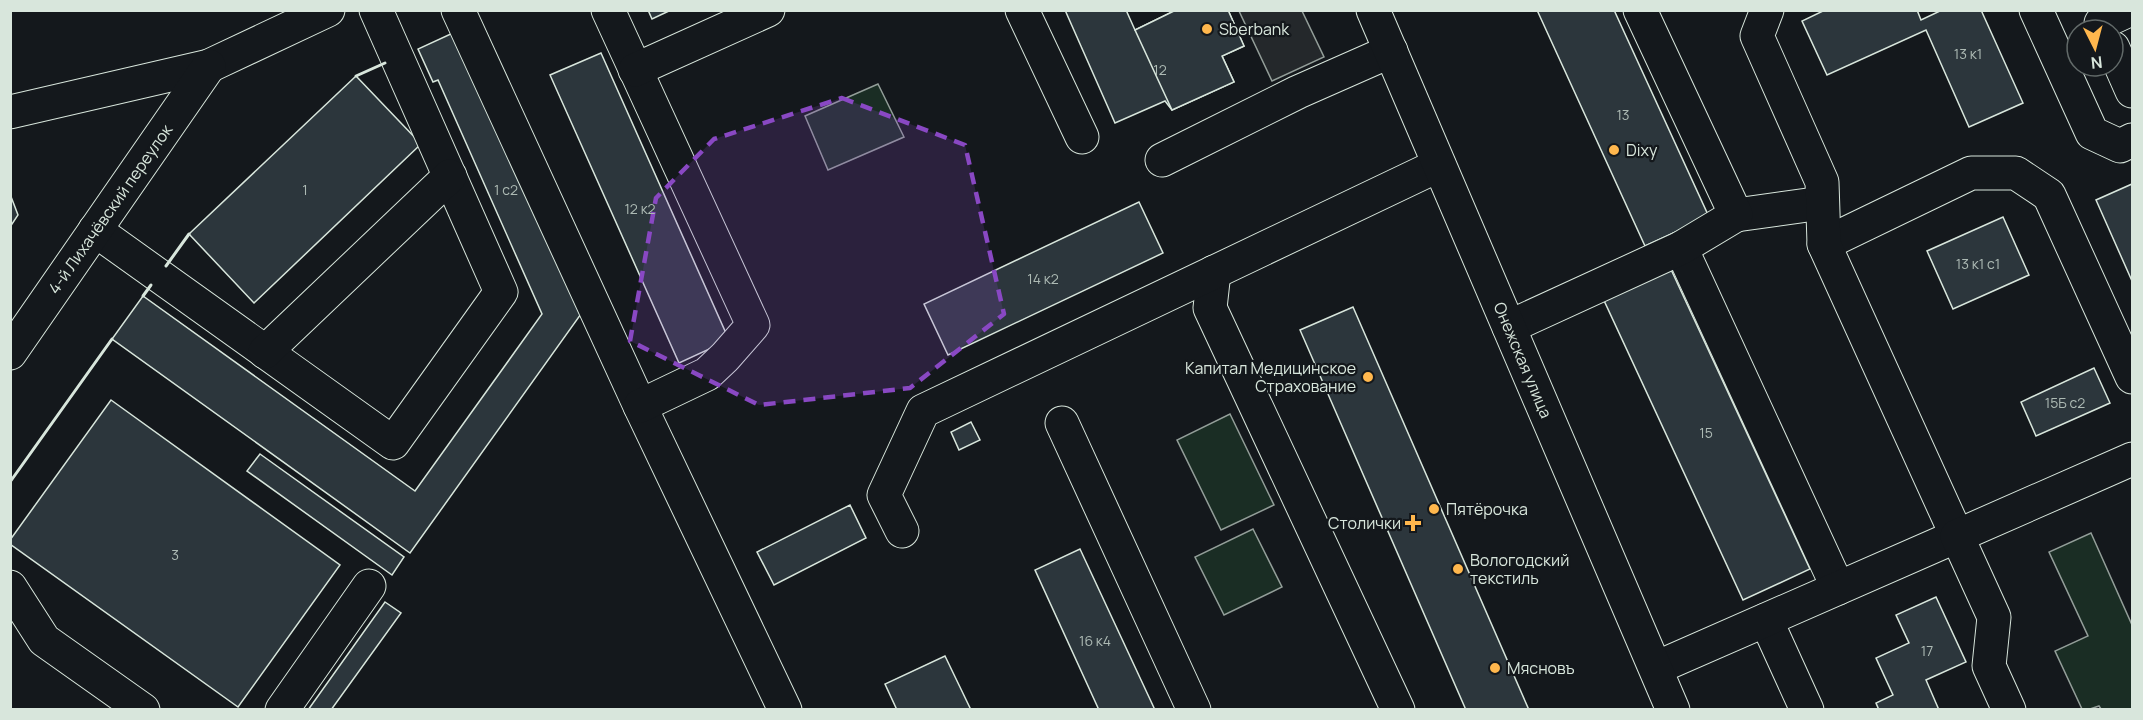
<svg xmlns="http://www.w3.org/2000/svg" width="2143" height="720" font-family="Manrope,sans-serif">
  <rect width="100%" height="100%" fill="#14181c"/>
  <g fill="#1a2d24" stroke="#939e99" stroke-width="1.5">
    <polygon points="878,84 904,137 828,170 805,116"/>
    <polygon points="1230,414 1274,505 1221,530 1177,440"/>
    <polygon points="1253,529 1282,587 1224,615 1195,557"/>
    <polygon points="2091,533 2132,625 2132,709 2101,709 2099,706 2090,709 2082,709 2055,651 2088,636 2049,552"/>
  </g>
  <polygon fill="#24282b" stroke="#939e99" stroke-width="1.5" points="1239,11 1302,11 1324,57 1272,81"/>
  <g fill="#2c363c" stroke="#d8e6dc" stroke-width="1.5">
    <polygon points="648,10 671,10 652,19"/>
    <polygon points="1065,10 1126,10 1135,30 1176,10 1228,10 1244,46 1222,56 1234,82 1172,110 1165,101 1115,123"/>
    <polygon points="1176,10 1228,10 1244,46 1222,56 1234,82 1172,110 1135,30"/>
    <polygon points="1537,10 1614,10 1709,217 1645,246"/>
    <polygon points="1825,10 1917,10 1921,20 1942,10 1981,10 2023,103 1969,127 1926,30 1827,75 1802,21"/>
    <polygon points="455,32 581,314 410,553 112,339 143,296 415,491 542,314 438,80 433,82 418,49"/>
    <polygon points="601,53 729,340 679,363 550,75"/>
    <polygon points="356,76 421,144 254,303 189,234"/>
    <polygon points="2132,184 2132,281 2096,200"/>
    <polygon points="10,194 18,215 10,227"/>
    <polygon points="1139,202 1163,253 948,355 924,304"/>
    <polygon points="2003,217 2029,275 1953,309 1927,251"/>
    <polygon points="1668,263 1810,569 1743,600 1601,294"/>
    <polygon points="1353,307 1529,710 1466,710 1300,330"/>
    <polygon points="2094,368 2110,403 2036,436 2021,402"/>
    <polygon points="111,400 340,565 238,707 10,544 10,540"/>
    <polygon points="971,422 980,440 959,450 951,432"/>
    <polygon points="260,454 404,557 392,575 247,471"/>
    <polygon points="850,505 866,538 774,585 757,552"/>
    <polygon points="1080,549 1155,710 1099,710 1035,570"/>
    <polygon points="1936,597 1966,662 1926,680 1939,710 1879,710 1876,703 1893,695 1876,658 1909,643 1896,615"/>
    <polygon points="385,602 401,613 331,710 308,710"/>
    <polygon points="945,656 971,710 897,710 885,684"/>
  </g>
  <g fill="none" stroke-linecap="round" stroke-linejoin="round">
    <g stroke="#d8e6dc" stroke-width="35">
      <g id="minor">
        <polyline points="458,10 640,406 785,710"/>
        <polyline points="608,10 753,325 725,357 707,374 640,406"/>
        <polyline points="1022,10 1082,137"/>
        <polyline points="2036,10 2092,133 2120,146 2132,140"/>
        <polyline points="2101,23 2129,10"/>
        <polyline points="2113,48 2132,91"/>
        <polyline points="635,70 768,10"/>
        <polyline points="10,112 209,66 328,10"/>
        <polyline points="1162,160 1298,92 1391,51"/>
        <polyline points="1736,215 1822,203"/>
        <polyline points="95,230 393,443 501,292 376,10"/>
        <polyline points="1824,244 1971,173 2016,173 2049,195 2132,377"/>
        <polyline points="1681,248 1838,588"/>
        <polyline points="1214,272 1210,308 1398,710"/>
        <polyline points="1509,327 1681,248 1736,215 1640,10"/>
        <polyline points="265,352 450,176"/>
        <polyline points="10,353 209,66"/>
        <polyline points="1062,423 1194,710"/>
        <polyline points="902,531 884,495 923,411 1439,165"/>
        <polyline points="10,587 44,640 143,710"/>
        <polyline points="1766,620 1807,710"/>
        <polyline points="1656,668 1957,536 1824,244 1822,182 1757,36 1767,10"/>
        <polyline points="282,710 369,586"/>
        <polyline points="2009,710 1989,666 1994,617 1957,536 2132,459"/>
      </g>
    </g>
    <g stroke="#d8e6dc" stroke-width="35">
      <polyline id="major" points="1373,10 1673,710"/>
    </g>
    <use href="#minor" stroke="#14181c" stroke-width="33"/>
    <use href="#major" stroke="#14181c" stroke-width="33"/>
    <g stroke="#d8e6dc" stroke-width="3">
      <polyline points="356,76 385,63"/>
      <polyline points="166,266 189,234"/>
      <polyline points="143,296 151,285"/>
      <polyline points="10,482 112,339"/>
    </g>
  </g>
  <path fill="#8948c3" fill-opacity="0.2" stroke="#8948c3" stroke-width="4.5" stroke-dasharray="12 8" stroke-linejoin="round" d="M 842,98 L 965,145 L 1004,314 L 910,388 L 759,405 L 630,341 L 656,198 L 714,139 Z"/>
  <g fill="#ffb74d" stroke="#14181c" stroke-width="2">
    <circle cx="1207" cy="29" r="6"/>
    <circle cx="1614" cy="150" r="6"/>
    <circle cx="1368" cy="377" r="6"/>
    <circle cx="1434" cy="509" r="6"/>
    <path d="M1410 514h6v6h6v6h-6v6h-6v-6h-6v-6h6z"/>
    <circle cx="1458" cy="569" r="6"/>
    <circle cx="1495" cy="668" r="6"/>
  </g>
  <g text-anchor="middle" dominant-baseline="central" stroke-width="4.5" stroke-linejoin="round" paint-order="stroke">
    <g font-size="14" fill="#adbab4">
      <text x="1968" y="53">13 к1</text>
      <text x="1160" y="69">12</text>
      <text x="1623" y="114">13</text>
      <text x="305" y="189">1</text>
      <text x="506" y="189">1 с2</text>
      <text x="640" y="208">12 к2</text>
      <text x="1978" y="263">13 к1 с1</text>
      <text x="1043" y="278">14 к2</text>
      <text x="2065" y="402">15Б с2</text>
      <text x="1706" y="432">15</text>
      <text x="175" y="554">3</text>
      <text x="1095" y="640">16 к4</text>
      <text x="1927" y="650">17</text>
    </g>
    <g font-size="16" fill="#d8e6dc" stroke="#14181c" text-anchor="start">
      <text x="1219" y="29">Sberbank</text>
      <text x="1626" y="150">Dixy</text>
      <text x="1356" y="368" text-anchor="end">Капитал Медицинское<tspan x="1356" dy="18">Страхование</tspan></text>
      <text x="1446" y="509">Пятёрочка</text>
      <text x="1401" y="523" text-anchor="end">Столички</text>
      <text x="1470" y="560">Вологодский<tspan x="1470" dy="18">текстиль</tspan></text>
      <text x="1507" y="668">Мясновъ</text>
    </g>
    <g font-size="16" fill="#d8e6dc" stroke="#14181c">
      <text transform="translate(110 209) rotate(-55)">4-й Лихачёвский переулок</text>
      <text transform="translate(1523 360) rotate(67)">Онежская улица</text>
    </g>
  </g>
  <rect width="2143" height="720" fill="none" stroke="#d8e6dc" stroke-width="24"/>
  <g transform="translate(2095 48) rotate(174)"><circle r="28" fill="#14181c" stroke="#626a69" stroke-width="1.5"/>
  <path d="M0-4.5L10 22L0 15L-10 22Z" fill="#ffb74d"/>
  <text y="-9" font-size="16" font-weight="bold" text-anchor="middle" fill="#d8e6dc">N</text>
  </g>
</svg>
